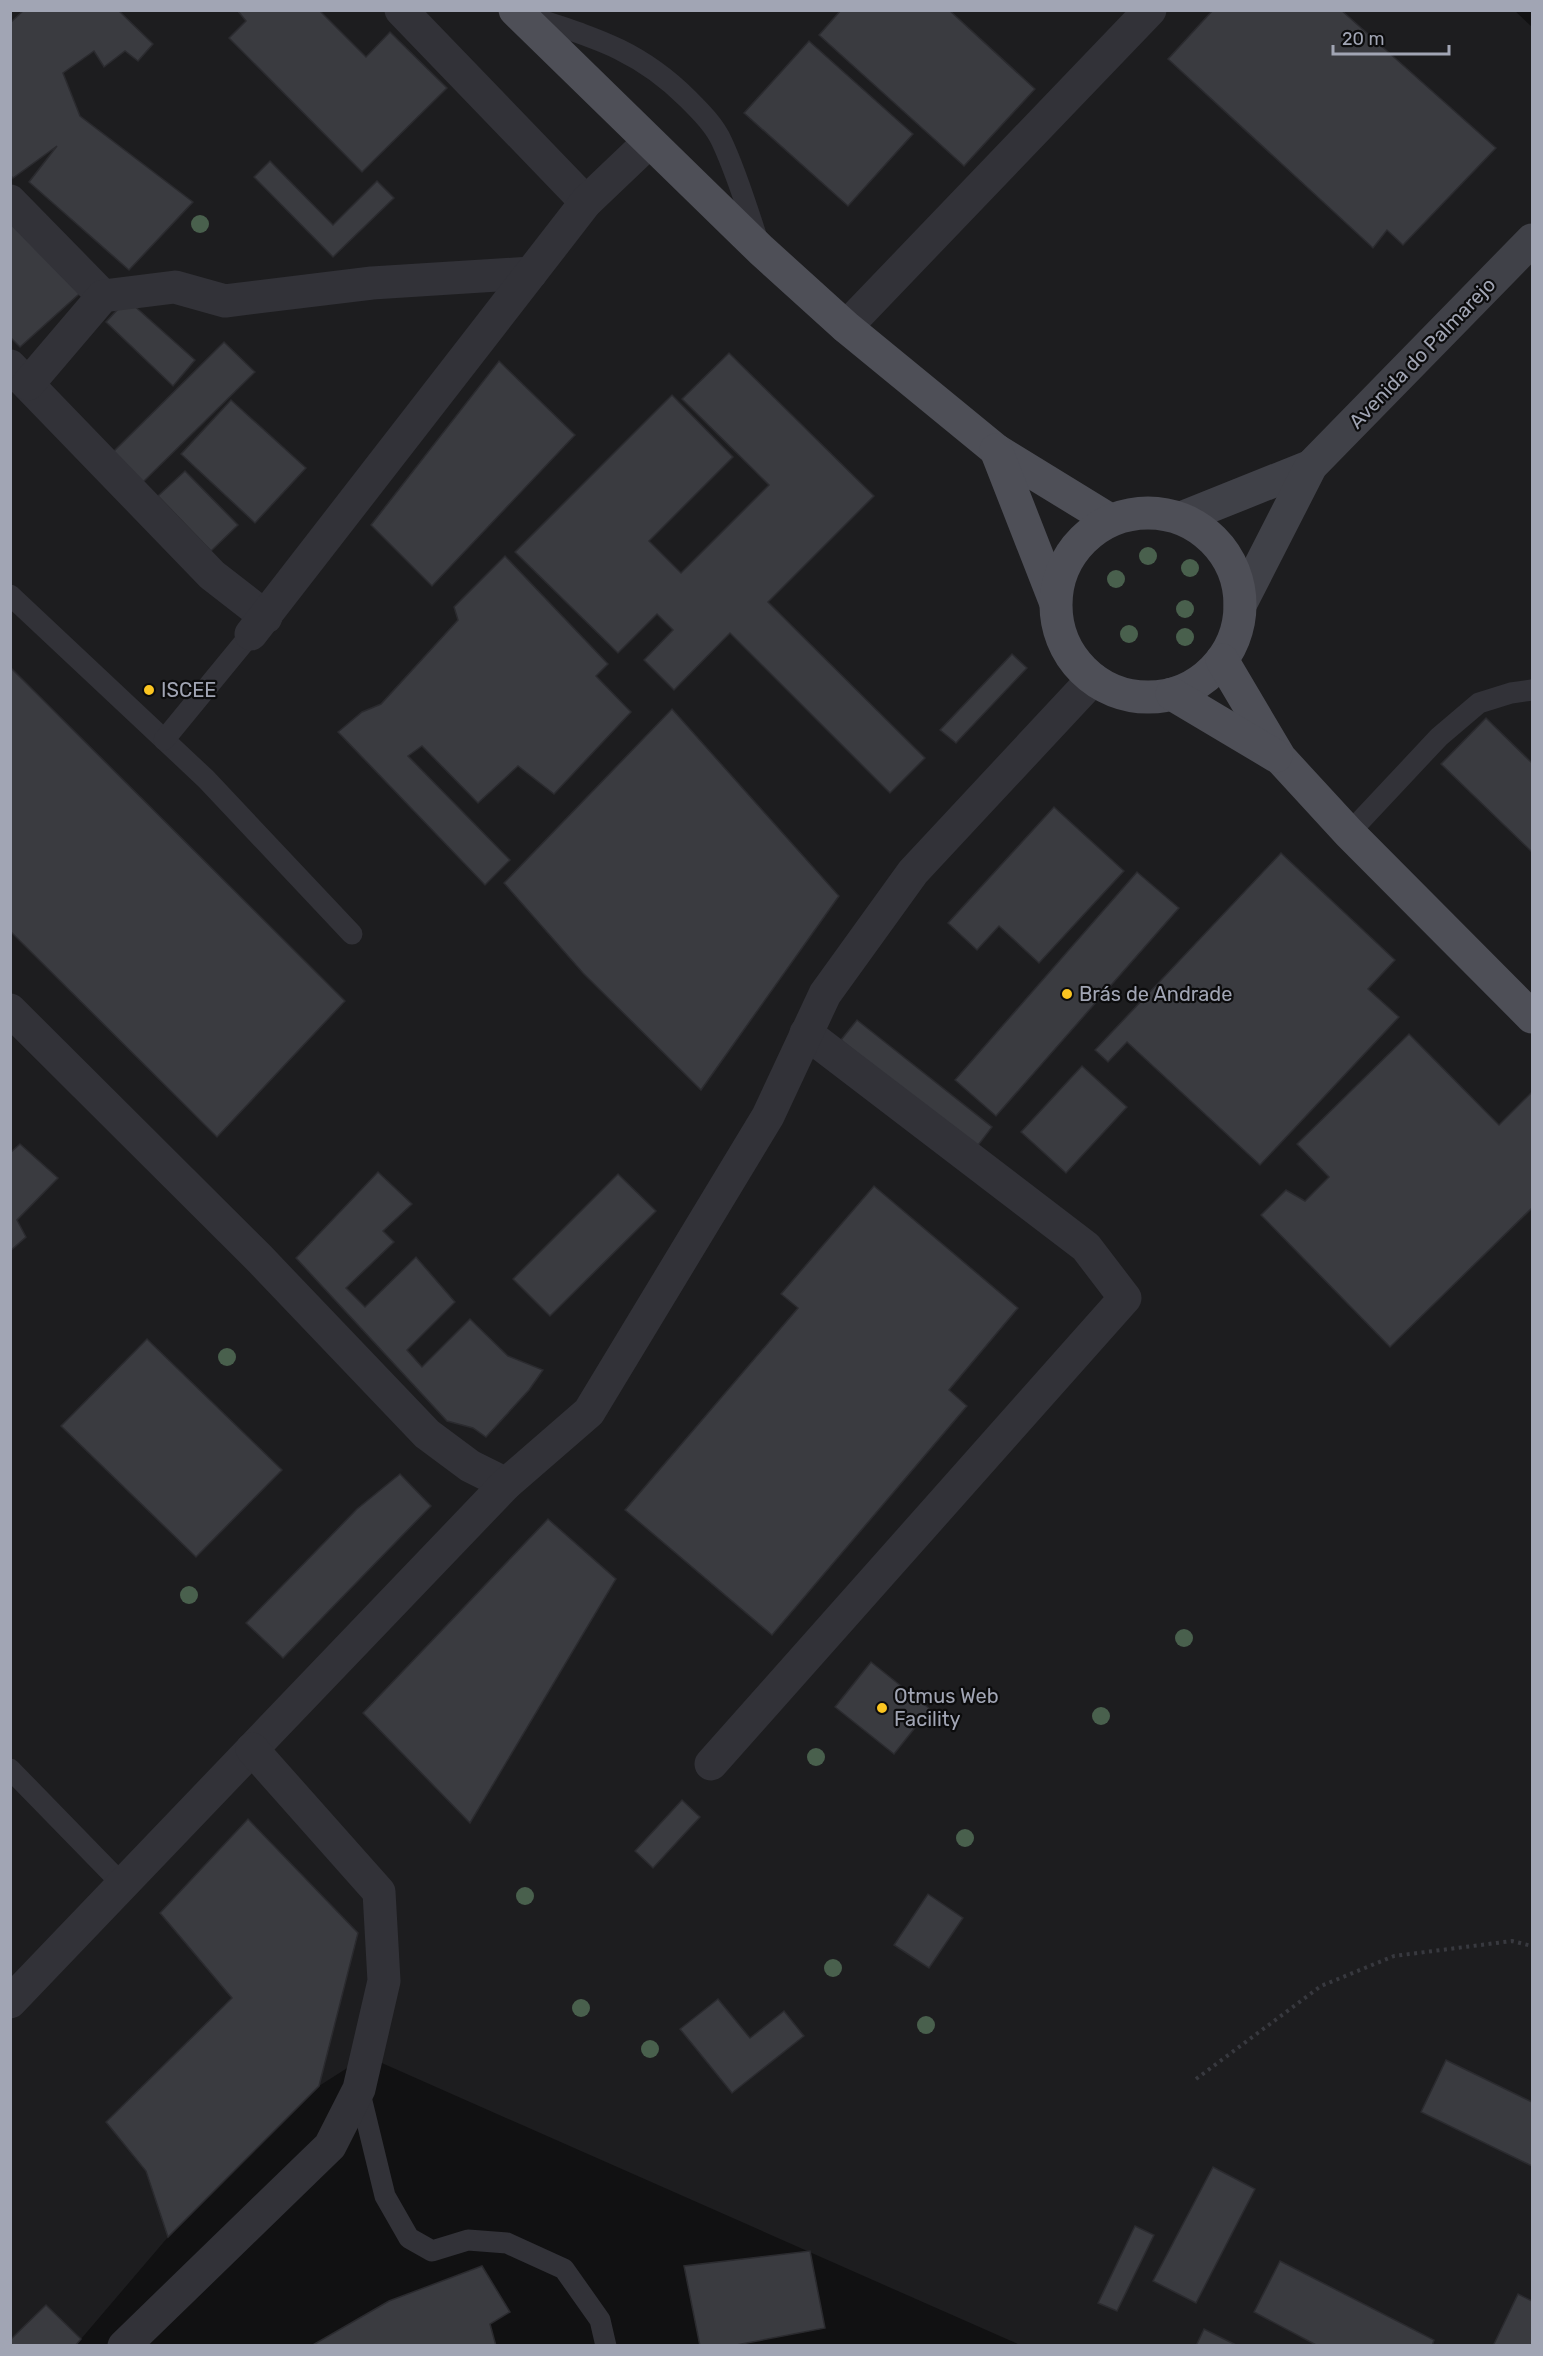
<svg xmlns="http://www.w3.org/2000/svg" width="1543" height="2356" font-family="Rubik,sans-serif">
  <rect width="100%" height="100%" fill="#111112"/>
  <polygon fill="#1d1d1f" points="11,11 1515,11 1532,27 1532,2345 1020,2345 366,2056 319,2086 168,2237 81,2339 11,2345"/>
  <g fill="#3a3b40" stroke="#2b2b2f" stroke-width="1.5">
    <polygon points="24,10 118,10 153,44 138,61 125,51 104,67 94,51 63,73 80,116 193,202 129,270 29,182 57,146 13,178 10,175 10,23"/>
    <polygon points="319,10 366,57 390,32 447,88 362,172 229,38 246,21 237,10"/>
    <polygon points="841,10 949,10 1035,89 964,166 819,35"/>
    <polygon points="1213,10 1341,10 1496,148 1403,245 1387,230 1373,248 1168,59"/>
    <polygon points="809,41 913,134 848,206 744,113"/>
    <polygon points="270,161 333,225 377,181 394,198 333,257 254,177"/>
    <polygon points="10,208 88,286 20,347 10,337"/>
    <polygon points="131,303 195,360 173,386 106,322 119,308"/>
    <polygon points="224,342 255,372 143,482 112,453"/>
    <polygon points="729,353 874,496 768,602 925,758 890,793 730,633 674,690 644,660 673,630 657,614 618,653 515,552 672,395 733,457 649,541 681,573 769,485 682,399"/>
    <polygon points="499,361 575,435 432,586 371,525"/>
    <polygon points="231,400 306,468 255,523 181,454"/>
    <polygon points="185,471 238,525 211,551 158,496"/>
    <polygon points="505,556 608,664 596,676 631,712 554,794 518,766 478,803 422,746 408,756 510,860 485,885 338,732 362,712 381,704 458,620 454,607"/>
    <polygon points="1012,654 1027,668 956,743 940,730"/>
    <polygon points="10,667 345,1001 217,1137 10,931"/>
    <polygon points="672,709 839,896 701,1090 583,973 504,883"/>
    <polygon points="1486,718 1532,763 1532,852 1441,764"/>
    <polygon points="1054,807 1124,871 1039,963 999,926 977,950 948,923"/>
    <polygon points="1281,853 1395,960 1368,989 1399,1017 1260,1165 1127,1042 1108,1062 1095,1050"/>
    <polygon points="1137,872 1179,908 996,1116 955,1080"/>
    <polygon points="857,1020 992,1127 976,1148 841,1040"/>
    <polygon points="1409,1034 1499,1125 1532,1092 1532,1208 1390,1347 1261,1215 1286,1190 1305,1201 1329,1177 1297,1144"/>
    <polygon points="1082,1066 1127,1107 1066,1173 1021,1132"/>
    <polygon points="20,1144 58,1178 17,1220 26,1237 10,1251 10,1153"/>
    <polygon points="378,1172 412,1204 383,1231 394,1242 346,1288 365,1307 416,1257 455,1302 407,1350 422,1367 470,1319 508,1356 543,1370 529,1390 486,1437 473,1428 447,1421 296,1258"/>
    <polygon points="618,1174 656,1211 550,1316 513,1279"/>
    <polygon points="874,1186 1018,1308 949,1390 967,1406 772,1635 625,1510 798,1308 781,1294"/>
    <polygon points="147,1339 282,1470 196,1557 61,1426"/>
    <polygon points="400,1474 431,1506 283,1658 246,1623 357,1509"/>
    <polygon points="548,1519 616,1579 470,1823 363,1713"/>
    <polygon points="871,1662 930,1709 894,1754 835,1707"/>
    <polygon points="682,1800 700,1817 653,1868 635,1851"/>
    <polygon points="248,1819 358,1933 319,2086 168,2237 146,2171 106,2122 232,1998 160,1913"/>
    <polygon points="928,1894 963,1918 929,1968 894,1945"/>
    <polygon points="718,1999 750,2038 784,2011 804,2036 732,2093 680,2029"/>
    <polygon points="1446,2060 1532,2102 1532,2166 1421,2112"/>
    <polygon points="1213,2167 1255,2189 1196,2303 1153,2281"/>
    <polygon points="1135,2226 1154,2235 1117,2311 1098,2303"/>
    <polygon points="810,2251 825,2328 731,2346 700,2346 684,2266"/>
    <polygon points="1280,2261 1434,2340 1432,2346 1318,2346 1254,2312"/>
    <polygon points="482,2266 510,2312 490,2324 496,2346 311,2346 389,2301"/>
    <polygon points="1518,2294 1532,2301 1532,2346 1493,2346"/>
    <polygon points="46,2305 81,2339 75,2346 10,2346 10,2340"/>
    <polygon points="1204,2329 1238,2346 1196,2346"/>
  </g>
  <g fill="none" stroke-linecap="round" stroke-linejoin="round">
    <polyline stroke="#38393f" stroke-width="4" stroke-dasharray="3 4.5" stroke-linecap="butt" points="1196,2079 1321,1986 1394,1956 1512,1941 1532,1946"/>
    <g stroke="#323238" stroke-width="21">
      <path d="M 528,16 C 592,37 638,49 688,99 C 701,112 715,126 722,142 C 737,174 747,208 758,241"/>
      <polyline points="10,595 206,779 352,934"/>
      <polyline points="164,740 251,634"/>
      <polyline points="1349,833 1439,737 1479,703 1511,693 1532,690"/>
      <polyline points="10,1769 123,1885"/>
      <polyline points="359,2089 385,2196 409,2238 432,2251 468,2240 507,2243 564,2269 600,2320 606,2346"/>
    </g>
    <g stroke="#323238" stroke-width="33">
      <polyline points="401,10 586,202"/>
      <polyline points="10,201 103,296"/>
      <polyline points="846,327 1150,10"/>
      <polyline points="10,366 212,575 266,617"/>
      <polyline points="28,384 103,296 175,287 225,301 372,283 531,273"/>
      <polyline points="251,634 586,202 649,142"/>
      <polyline points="10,1010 258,1257 427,1434 470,1466 506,1484"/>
      <polyline points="711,1764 1125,1298 1086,1247 806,1033"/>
      <polyline points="10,2002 506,1484 589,1412 768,1116 825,994 913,872 1093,679"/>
      <polyline points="124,2346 330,2146 359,2089 384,1981 379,1892 252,1749"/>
    </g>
    <g stroke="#404148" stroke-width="33">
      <polyline points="1181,518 1311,466"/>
      <polyline points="1240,605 1311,466 1532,240"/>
    </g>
    <g stroke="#4e4f57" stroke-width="33">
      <polyline points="515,10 761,250 846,327 996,450 1110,520"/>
      <polyline points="996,450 1055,601"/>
      <circle cx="1148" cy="605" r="92"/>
      <polyline points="1222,660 1280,758 1349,833 1532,1017"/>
      <polyline points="1172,694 1276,756"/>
    </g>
  </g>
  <g fill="#49604d">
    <circle cx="200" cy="224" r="9"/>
    <circle cx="1148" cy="556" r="9"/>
    <circle cx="1190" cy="568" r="9"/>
    <circle cx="1116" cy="579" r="9"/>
    <circle cx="1185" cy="609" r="9"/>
    <circle cx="1129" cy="634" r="9"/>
    <circle cx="1185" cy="637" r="9"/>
    <circle cx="227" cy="1357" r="9"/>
    <circle cx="189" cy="1595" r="9"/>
    <circle cx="1184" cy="1638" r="9"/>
    <circle cx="1101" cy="1716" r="9"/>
    <circle cx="816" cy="1757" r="9"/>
    <circle cx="965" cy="1838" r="9"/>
    <circle cx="525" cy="1896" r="9"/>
    <circle cx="833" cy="1968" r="9"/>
    <circle cx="581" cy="2008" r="9"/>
    <circle cx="926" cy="2025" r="9"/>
    <circle cx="650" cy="2049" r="9"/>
  </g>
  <g fill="#fbc521" stroke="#0c0c0d" stroke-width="2">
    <circle cx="149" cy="690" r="6"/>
    <circle cx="1067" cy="994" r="6"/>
    <circle cx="882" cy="1708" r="6"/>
  </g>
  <g text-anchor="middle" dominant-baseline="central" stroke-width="4.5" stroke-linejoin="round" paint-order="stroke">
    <g font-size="20" fill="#a1a5b4" stroke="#0c0c0d">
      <text transform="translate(1422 353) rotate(-46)">Avenida do Palmarejo</text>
    </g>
    <g font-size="20" fill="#a1a5b4" stroke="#0c0c0d" text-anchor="start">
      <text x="161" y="690">ISCEE</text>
      <text x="1079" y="994">Brás de Andrade</text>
      <text x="894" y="1696">Otmus Web<tspan x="894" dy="23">Facility</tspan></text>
    </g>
  </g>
  <rect width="1543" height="2356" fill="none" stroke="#a1a5b4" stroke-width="24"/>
  <path d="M1333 45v9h116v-9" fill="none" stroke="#a1a5b4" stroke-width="3"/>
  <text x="1342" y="45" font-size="18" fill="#a1a5b4" stroke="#0c0c0d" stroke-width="4.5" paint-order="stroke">20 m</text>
</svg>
